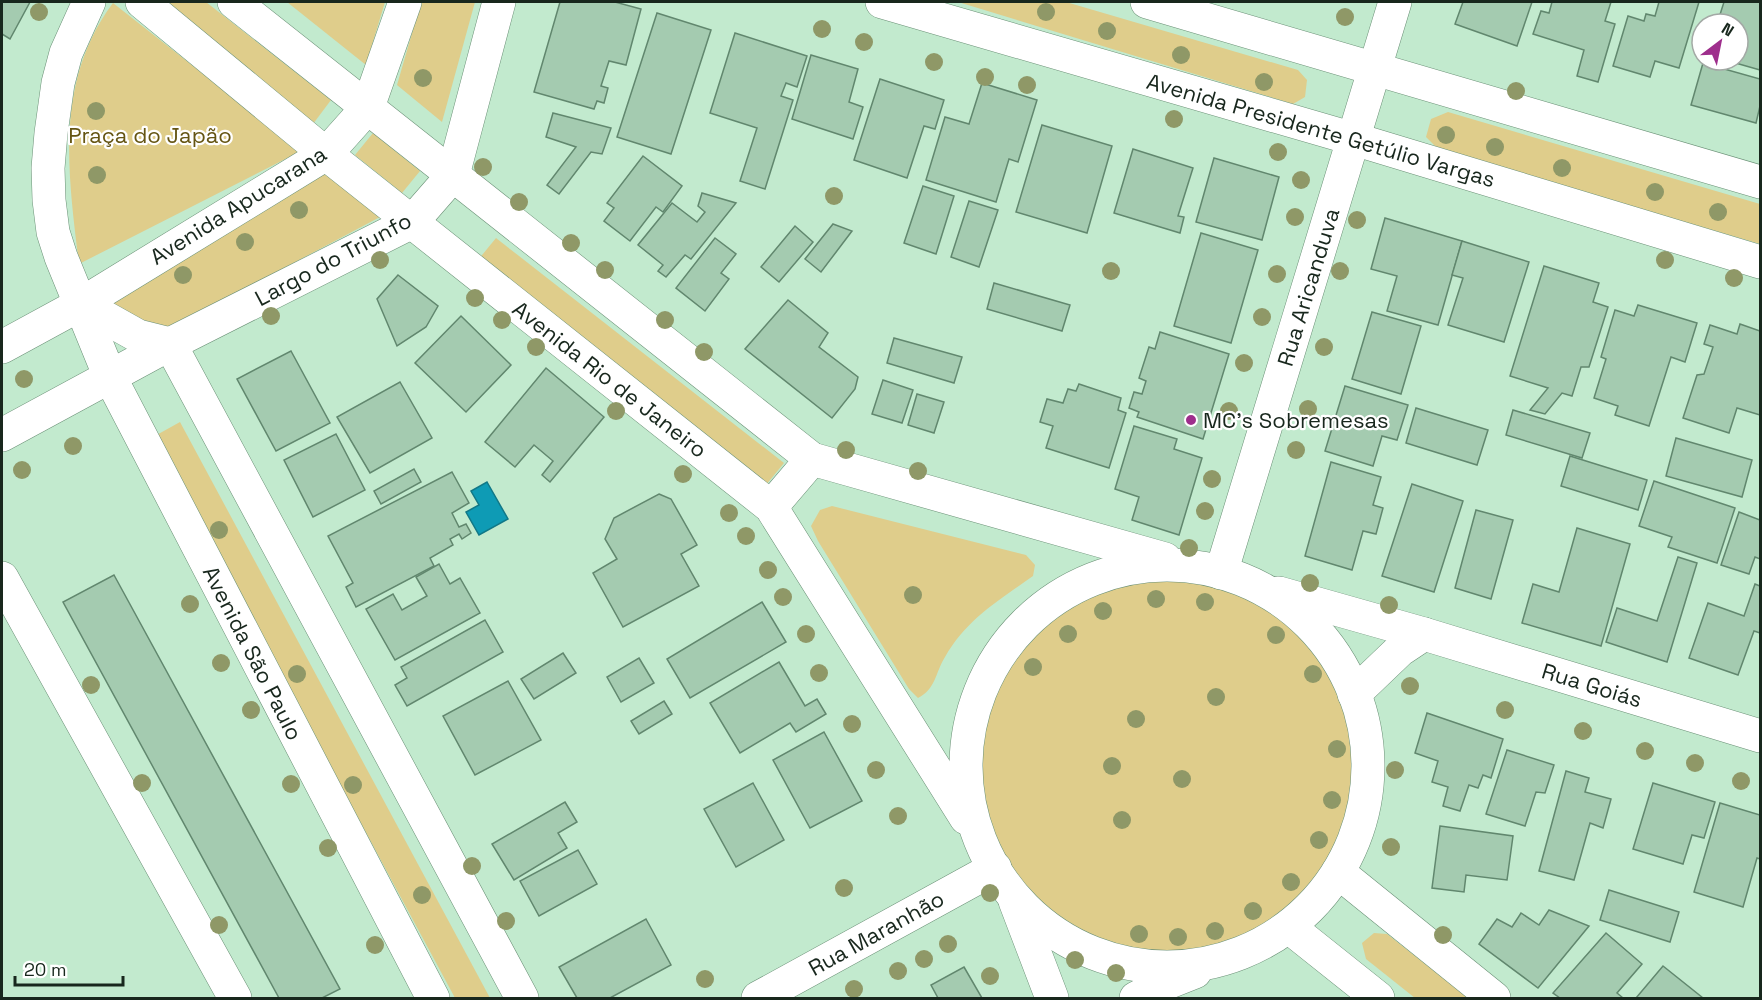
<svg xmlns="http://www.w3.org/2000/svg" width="1762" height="1000" font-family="'Space Grotesk',sans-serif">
  <rect width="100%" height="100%" fill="#c2eace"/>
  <g fill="#dfcd8b">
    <polygon points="158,2 206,2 331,100 313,124"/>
    <polygon points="287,2 385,2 366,65"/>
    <polygon points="421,2 475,2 442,122 397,85"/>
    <polygon points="958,2 1066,2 1298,70 1307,80 1305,97 1293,104"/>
    <path d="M 113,3 L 301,151 L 79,264 C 68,173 54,82 113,3 Z"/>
    <polygon points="1448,112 1760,204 1760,244 1439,150 1426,137 1431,119"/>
    <polygon points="373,133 420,171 402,193 355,155"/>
    <polygon points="321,170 380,217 171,328 125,315 95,285"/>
    <polygon points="496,238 784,463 766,485 478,260"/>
    <polygon points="180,422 490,998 455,998 153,437"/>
    <path d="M 832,506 L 1026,555 L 1035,565 L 1033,576 C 998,601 967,619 945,657 C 935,673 936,689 918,698 L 909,689 L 818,541 L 811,526 L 820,510 Z"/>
    <circle cx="1167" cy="766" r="186"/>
    <polygon points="1374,933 1387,934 1469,998 1415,998 1366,959 1362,943"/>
  </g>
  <polygon fill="#0e9bb5" stroke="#117887" stroke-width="1.5" points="487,482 508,519 479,535 466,512 479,505 471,491"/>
  <g fill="#a4cbb0" stroke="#61876e" stroke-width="1.5">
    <polygon points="2,2 30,2 10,39 2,34"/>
    <polygon points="560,2 615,2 641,9 626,65 609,61 601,86 608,88 604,103 597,101 594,109 534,92"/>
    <polygon points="1463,2 1532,2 1517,46 1455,24"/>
    <polygon points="1552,2 1611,2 1605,21 1615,24 1598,82 1577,76 1584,50 1533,34 1541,11 1549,13"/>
    <polygon points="1659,2 1699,2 1679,68 1655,61 1650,77 1613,66 1628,16 1644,21 1646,14 1655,16"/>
    <polygon points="1724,2 1760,2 1760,70 1725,60 1738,60 1738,24 1717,24"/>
    <polygon points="657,13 711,30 671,154 617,137"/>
    <polygon points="735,33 807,56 797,87 786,83 781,96 793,100 765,189 740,181 757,128 710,113"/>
    <polygon points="811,55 858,69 849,102 863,107 853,139 792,119"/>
    <polygon points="1703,63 1760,79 1760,106 1756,123 1691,105"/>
    <polygon points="880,79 944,100 935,129 924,126 907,178 854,160"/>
    <polygon points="982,83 1037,100 1018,162 1009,159 996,202 926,180 945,117 969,124"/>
    <polygon points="553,113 611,128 602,154 591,152 559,194 547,185 576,147 546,137"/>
    <polygon points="1042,125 1112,146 1087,233 1016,212"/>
    <polygon points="1133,149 1193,168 1178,216 1184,217 1180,233 1114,213"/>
    <polygon points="643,156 682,186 663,212 656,207 630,241 604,221 614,208 607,203"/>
    <polygon points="1214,158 1279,177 1262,240 1196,222"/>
    <polygon points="923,186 954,196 936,254 904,243"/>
    <polygon points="702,193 736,203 691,259 685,255 666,277 658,271 663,265 638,245 672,203 697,222 705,212 698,206"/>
    <polygon points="969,201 998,210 979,267 951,257"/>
    <polygon points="1385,218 1462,241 1438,325 1387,311 1397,276 1371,269"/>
    <polygon points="833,224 852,231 821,272 805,259"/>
    <polygon points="795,226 813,242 779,282 761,267"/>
    <polygon points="1201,233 1258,250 1231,343 1174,326"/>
    <polygon points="715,238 736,254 721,273 729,279 705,311 676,288"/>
    <polygon points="1462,241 1529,262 1504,342 1448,325 1463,278 1452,275"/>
    <polygon points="1544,266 1599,283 1593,302 1608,307 1589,367 1581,367 1572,396 1562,393 1545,414 1530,410 1548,388 1510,376"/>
    <polygon points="398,275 438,306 426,327 397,346 377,299"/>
    <polygon points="994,283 1070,305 1062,331 987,309"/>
    <polygon points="788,300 828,333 819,347 858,377 855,389 832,418 745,349"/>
    <polygon points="1638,305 1697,323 1685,362 1671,357 1649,426 1615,415 1618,406 1594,398 1606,359 1601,357 1615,310 1634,316"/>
    <polygon points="1372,312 1421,326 1401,394 1352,379"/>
    <polygon points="461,316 511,365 466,412 415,363"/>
    <polygon points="1740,324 1760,331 1760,415 1737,408 1729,433 1683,418 1697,375 1704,374 1713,347 1704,344 1710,325 1737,334"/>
    <polygon points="1160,332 1229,354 1203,439 1137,417 1139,412 1129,408 1134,392 1142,394 1146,381 1139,378 1149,347 1155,349"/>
    <polygon points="894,338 962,357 954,383 887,363"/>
    <polygon points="291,351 330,423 276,451 237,379"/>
    <polygon points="546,368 604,417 550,482 542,475 553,461 534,445 515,467 485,442"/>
    <polygon points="883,380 913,390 902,423 872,414"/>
    <polygon points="400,382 432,438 370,473 337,417"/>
    <polygon points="1079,384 1121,398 1118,410 1126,413 1109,468 1046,448 1053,426 1040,422 1047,399 1063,403 1068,389 1076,391"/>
    <polygon points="1345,386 1408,405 1397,440 1382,436 1373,466 1325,451"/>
    <polygon points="917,394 944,402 934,433 908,425"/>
    <polygon points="1416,408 1488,430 1477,465 1406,443"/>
    <polygon points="1513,410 1590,433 1582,458 1506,435"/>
    <polygon points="1134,426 1177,439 1174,449 1202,458 1179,535 1132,520 1139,497 1115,489"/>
    <polygon points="336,434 365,490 313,517 284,460"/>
    <polygon points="1676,438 1752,460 1742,497 1666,476"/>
    <polygon points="1570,456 1647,480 1638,510 1561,486"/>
    <polygon points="1331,462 1381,477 1373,505 1383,508 1376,534 1363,531 1352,570 1305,556"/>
    <polygon points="414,469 421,482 381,504 374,491"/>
    <polygon points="452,472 469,503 452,513 459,527 466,524 471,533 462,539 459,534 450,539 453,545 430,558 434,566 356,607 346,587 353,583 328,536"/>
    <polygon points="1654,481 1735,508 1717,563 1668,547 1672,537 1639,526"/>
    <polygon points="1412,484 1463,501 1434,592 1382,576"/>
    <polygon points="659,494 671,499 697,545 681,554 699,586 623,627 593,573 617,559 605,539 614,518"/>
    <polygon points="1476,510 1513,520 1491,599 1455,588"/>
    <polygon points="1739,512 1760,520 1760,559 1755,557 1749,574 1721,565"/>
    <polygon points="1577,528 1630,544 1601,646 1522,623 1533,584 1559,592"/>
    <polygon points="1678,557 1697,563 1667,662 1606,642 1617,608 1657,621"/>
    <polygon points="439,564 450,584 460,578 480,613 395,660 366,609 393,594 402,610 427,596 416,577"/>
    <polygon points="114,575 340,989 322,998 279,998 63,602"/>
    <polygon points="1755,584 1760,586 1760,633 1754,631 1738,675 1689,658 1708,603 1744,616"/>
    <polygon points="762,602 786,642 690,698 667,659"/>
    <polygon points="485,620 503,652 407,706 395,685 407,678 401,667"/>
    <polygon points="563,653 576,673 534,699 521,679"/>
    <polygon points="639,658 654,683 621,702 607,677"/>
    <polygon points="779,662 805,706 817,699 826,714 796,732 790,723 740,753 710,703"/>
    <polygon points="508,681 541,740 475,775 443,716"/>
    <polygon points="664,701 672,714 639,734 631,721"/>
    <polygon points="1427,713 1503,739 1491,778 1483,775 1478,788 1469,785 1460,811 1443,806 1448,787 1432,782 1438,761 1415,753"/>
    <polygon points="824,732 862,801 810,828 773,760"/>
    <polygon points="1507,750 1554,765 1545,793 1536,792 1525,826 1486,814"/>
    <polygon points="1566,771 1589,778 1585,792 1611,799 1603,828 1590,823 1574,880 1539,871"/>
    <polygon points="753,783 784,840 736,867 704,809"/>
    <polygon points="1653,783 1715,802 1704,838 1692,835 1683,864 1633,849"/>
    <polygon points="565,802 577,822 558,833 567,848 514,880 492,844"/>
    <polygon points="1720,803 1760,815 1760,859 1757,858 1743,907 1694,892"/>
    <polygon points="1440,826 1513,836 1507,880 1466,875 1464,892 1432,888"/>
    <polygon points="578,850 597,884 539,916 520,881"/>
    <polygon points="1609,890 1679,912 1670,942 1600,920"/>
    <polygon points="1549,910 1589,926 1538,988 1479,944 1497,919 1512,927 1521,913 1539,925"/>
    <polygon points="646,919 671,965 610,998 577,998 559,967"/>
    <polygon points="1606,933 1642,964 1617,993 1623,998 1560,998 1553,993"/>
    <polygon points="1663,966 1703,998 1636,998"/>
    <polygon points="964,967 982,998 938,998 931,985"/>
  </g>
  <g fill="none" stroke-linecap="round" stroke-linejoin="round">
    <g stroke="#6a9076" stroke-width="34">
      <g id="minor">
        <polyline points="89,2 66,53 58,83 51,133 48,168 49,200 53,232 61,257 110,377 433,998"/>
        <polyline points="142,2 326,154 771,507 966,818"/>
        <polyline points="234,2 812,459 1165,559"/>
        <polyline points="882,2 1354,139 1760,262"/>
        <polyline points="1147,2 1760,182"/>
        <polyline points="81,304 138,336 170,344"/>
        <polyline points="170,344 522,998"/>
        <polyline points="2,347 81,304 326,154 368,107 405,2"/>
        <polyline points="2,435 170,344 412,222 453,175 499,2"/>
        <polyline points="771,507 812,459"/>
        <circle cx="1167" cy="766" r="201"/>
        <polyline points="1221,573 1395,2"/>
        <polyline points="2,578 235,998"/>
        <polyline points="1279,593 1424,634 1760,736"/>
        <polyline points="1354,694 1400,650 1424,634"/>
        <polyline points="1338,872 1494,998"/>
        <polyline points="1015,901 1052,998"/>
        <polyline points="1289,927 1378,998"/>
        <polyline points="758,998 995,868"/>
        <polyline points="1136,998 1157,987 1195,972"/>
      </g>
    </g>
    <use href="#minor" stroke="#fff" stroke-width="33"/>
  </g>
  <g fill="#8f9867">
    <circle cx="39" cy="12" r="9"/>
    <circle cx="1046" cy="12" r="9"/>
    <circle cx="1345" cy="17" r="9"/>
    <circle cx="822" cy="29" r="9"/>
    <circle cx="1107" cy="31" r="9"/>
    <circle cx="864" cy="42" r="9"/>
    <circle cx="1181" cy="55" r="9"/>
    <circle cx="934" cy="62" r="9"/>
    <circle cx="985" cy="77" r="9"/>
    <circle cx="423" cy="78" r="9"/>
    <circle cx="1264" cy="82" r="9"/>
    <circle cx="1027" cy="85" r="9"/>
    <circle cx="1516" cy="91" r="9"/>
    <circle cx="96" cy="111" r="9"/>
    <circle cx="1174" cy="119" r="9"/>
    <circle cx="1446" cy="135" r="9"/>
    <circle cx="1495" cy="147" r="9"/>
    <circle cx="1278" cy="152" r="9"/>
    <circle cx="483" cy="167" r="9"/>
    <circle cx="1562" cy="168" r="9"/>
    <circle cx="97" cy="175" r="9"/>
    <circle cx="1301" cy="180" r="9"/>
    <circle cx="1655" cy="192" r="9"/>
    <circle cx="834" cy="196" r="9"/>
    <circle cx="519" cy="202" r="9"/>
    <circle cx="299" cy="210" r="9"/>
    <circle cx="1718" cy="212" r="9"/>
    <circle cx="1295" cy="217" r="9"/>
    <circle cx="1357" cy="220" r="9"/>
    <circle cx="245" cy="242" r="9"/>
    <circle cx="571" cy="243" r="9"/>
    <circle cx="380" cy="260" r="9"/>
    <circle cx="1665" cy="260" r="9"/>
    <circle cx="605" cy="270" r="9"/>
    <circle cx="1111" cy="271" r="9"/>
    <circle cx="1340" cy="271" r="9"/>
    <circle cx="1277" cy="274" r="9"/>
    <circle cx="183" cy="275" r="9"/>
    <circle cx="1734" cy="278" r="9"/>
    <circle cx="475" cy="298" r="9"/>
    <circle cx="271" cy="316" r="9"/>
    <circle cx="1262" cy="317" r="9"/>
    <circle cx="502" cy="320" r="9"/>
    <circle cx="665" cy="320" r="9"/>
    <circle cx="536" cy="347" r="9"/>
    <circle cx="1324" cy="347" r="9"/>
    <circle cx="704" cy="352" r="9"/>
    <circle cx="1244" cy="363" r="9"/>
    <circle cx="24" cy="379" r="9"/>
    <circle cx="1308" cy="409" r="9"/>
    <circle cx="616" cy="411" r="9"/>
    <circle cx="1229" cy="411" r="9"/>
    <circle cx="73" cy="446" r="9"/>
    <circle cx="846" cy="450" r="9"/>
    <circle cx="1296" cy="450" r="9"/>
    <circle cx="22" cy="470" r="9"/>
    <circle cx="918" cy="471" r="9"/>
    <circle cx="683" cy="474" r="9"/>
    <circle cx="1212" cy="479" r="9"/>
    <circle cx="1205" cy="511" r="9"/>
    <circle cx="729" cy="513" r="9"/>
    <circle cx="219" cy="530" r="9"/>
    <circle cx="746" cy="536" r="9"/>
    <circle cx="1189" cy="548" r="9"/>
    <circle cx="768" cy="570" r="9"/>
    <circle cx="1310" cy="583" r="9"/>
    <circle cx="913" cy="595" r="9"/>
    <circle cx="783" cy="597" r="9"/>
    <circle cx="1156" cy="599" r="9"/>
    <circle cx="1205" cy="602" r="9"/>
    <circle cx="190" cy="604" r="9"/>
    <circle cx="1389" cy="605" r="9"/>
    <circle cx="1103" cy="611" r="9"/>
    <circle cx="806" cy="634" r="9"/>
    <circle cx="1068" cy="634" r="9"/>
    <circle cx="1276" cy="635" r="9"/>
    <circle cx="221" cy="663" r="9"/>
    <circle cx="1033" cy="667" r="9"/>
    <circle cx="819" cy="673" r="9"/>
    <circle cx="297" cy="674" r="9"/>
    <circle cx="1313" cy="674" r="9"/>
    <circle cx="91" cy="685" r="9"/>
    <circle cx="1410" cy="686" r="9"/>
    <circle cx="1216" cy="697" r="9"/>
    <circle cx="251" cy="710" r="9"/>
    <circle cx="1505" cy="710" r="9"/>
    <circle cx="1136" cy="719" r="9"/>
    <circle cx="852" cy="724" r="9"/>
    <circle cx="1583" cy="731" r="9"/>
    <circle cx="1337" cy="749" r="9"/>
    <circle cx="1645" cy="751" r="9"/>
    <circle cx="1695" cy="763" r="9"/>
    <circle cx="1112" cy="766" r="9"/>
    <circle cx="876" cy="770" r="9"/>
    <circle cx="1395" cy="770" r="9"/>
    <circle cx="1182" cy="779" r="9"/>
    <circle cx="1741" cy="781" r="9"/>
    <circle cx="142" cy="783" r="9"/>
    <circle cx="291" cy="784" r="9"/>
    <circle cx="353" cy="785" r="9"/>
    <circle cx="1332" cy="800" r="9"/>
    <circle cx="898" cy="816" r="9"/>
    <circle cx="1122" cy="820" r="9"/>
    <circle cx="1319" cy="840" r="9"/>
    <circle cx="1391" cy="847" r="9"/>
    <circle cx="328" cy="848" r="9"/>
    <circle cx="472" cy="866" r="9"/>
    <circle cx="1291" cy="882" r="9"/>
    <circle cx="844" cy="888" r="9"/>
    <circle cx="990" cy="893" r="9"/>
    <circle cx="422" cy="895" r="9"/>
    <circle cx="1253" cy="911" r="9"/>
    <circle cx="506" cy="921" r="9"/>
    <circle cx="219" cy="925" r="9"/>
    <circle cx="1215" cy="931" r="9"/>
    <circle cx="1139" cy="934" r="9"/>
    <circle cx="1443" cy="935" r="9"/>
    <circle cx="1178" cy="937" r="9"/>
    <circle cx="948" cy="944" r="9"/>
    <circle cx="375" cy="945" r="9"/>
    <circle cx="924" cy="959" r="9"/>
    <circle cx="1075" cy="960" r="9"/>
    <circle cx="898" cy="971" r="9"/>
    <circle cx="1116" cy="973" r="9"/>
    <circle cx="990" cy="976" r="9"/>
    <circle cx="705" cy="979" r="9"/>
    <circle cx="854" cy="989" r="9"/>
  </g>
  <circle fill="#9e2e8c" stroke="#fff" stroke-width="2" cx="1191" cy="420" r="6"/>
  <g text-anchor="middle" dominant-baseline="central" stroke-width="4.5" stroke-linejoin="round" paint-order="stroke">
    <g font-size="22" fill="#18271d" stroke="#fff">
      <text transform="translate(1321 130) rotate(16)">Avenida Presidente Getúlio Vargas</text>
      <text transform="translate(238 205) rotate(-32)">Avenida Apucarana</text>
      <text transform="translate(333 259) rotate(-28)">Largo do Triunfo</text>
      <text transform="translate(1308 287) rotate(-73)">Rua Aricanduva</text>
      <text transform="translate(610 379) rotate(38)">Avenida Rio de Janeiro</text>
      <text transform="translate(253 653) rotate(63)">Avenida São Paulo</text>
      <text transform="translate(1592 685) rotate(17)">Rua Goiás</text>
      <text transform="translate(876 933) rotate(-29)">Rua Maranhão</text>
    </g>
    <g font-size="22" fill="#655513" stroke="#fff">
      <text x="150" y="135">Praça do Japão</text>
    </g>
    <g font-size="22" fill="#18271d" stroke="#fff" text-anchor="start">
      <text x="1203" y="420">MC’s Sobremesas</text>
    </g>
  </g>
  <rect width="1762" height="1000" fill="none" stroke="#18271d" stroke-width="6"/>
  <g transform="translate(1720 42) rotate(32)"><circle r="28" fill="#ffffff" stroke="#a3a9a5" stroke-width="1.5"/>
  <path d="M0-4.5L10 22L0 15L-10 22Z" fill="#9e2e8c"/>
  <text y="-9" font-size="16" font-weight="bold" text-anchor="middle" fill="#18271d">N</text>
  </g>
  <path d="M15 976v9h108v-9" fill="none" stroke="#18271d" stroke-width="3"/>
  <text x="24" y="976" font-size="18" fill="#18271d" stroke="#ffffff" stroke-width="4.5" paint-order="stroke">20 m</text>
</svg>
